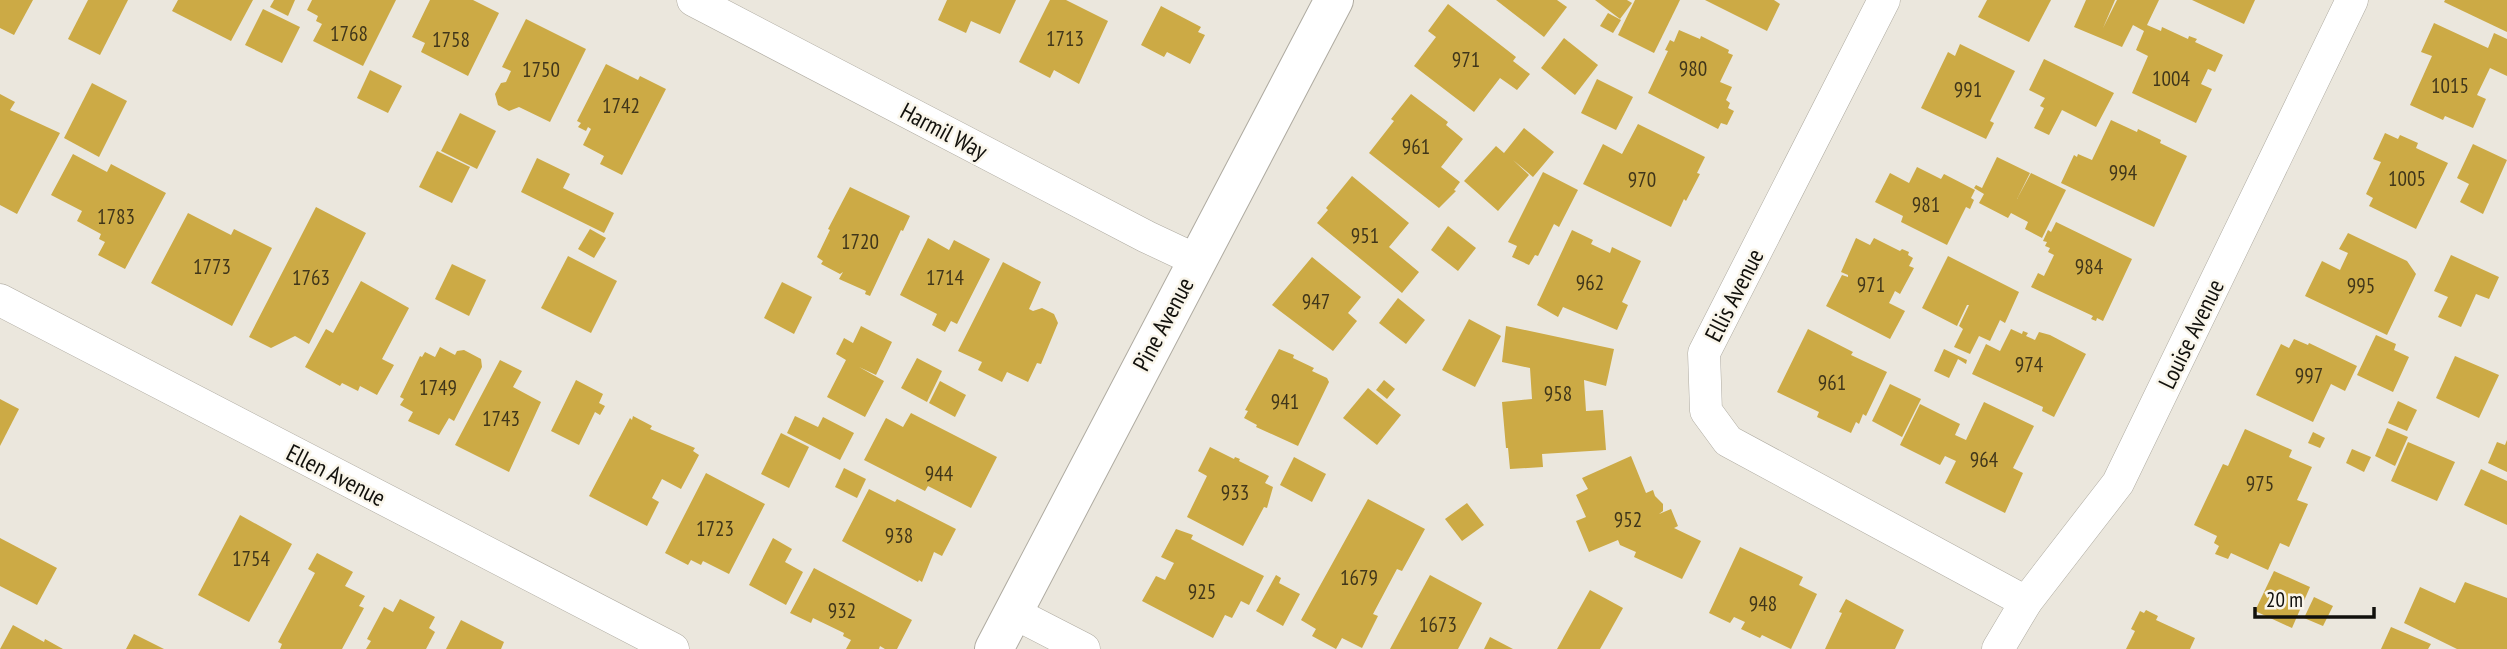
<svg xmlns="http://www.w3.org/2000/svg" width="2507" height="649" font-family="'PT Sans Narrow',sans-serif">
  <rect width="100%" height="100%" fill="#ebe7dd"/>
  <g fill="#ccaa45">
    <polygon points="0,0 33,0 14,35 0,28"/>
    <polygon points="88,0 128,0 100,55 68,39"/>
    <polygon points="178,0 253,0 231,41 172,11"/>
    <polygon points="274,0 295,0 288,16 270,7"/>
    <polygon points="312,0 396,0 363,66 313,41 322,24 316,21 318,16 307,10"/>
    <polygon points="430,0 473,0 499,13 468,76 421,52 425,43 412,37"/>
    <polygon points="947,0 1016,0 1000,34 971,21 966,33 938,20"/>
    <polygon points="1050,0 1066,0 1108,21 1079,84 1054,70 1050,78 1019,62"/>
    <polygon points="1496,0 1557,0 1567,7 1544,37"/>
    <polygon points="1595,0 1627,0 1632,3 1620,19"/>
    <polygon points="1635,0 1680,0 1654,53 1618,35"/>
    <polygon points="1705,0 1774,0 1780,4 1767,31"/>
    <polygon points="1987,0 2051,0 2029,42 1978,17"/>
    <polygon points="2086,0 2115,0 2103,28 2117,0 2159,0 2147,25 2161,31 2162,27 2188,39 2189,36 2197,39 2195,42 2223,55 2215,72 2208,69 2201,84 2212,89 2196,123 2132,93 2148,56 2136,50 2144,31 2133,25 2122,47 2074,27"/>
    <polygon points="2192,0 2255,0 2244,24"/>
    <polygon points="2445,0 2507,0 2507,32 2444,2"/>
    <polygon points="1448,4 1516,57 1513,61 1530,74 1517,90 1500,78 1474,112 1414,66 1436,37 1428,31"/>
    <polygon points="1161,6 1201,27 1198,32 1205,35 1190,64 1167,52 1164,57 1141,45"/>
    <polygon points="263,9 300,27 282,63 245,45"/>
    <polygon points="1608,13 1621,20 1613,33 1600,26"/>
    <polygon points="526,19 586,49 550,122 519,107 509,111 498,105 495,94 501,83 506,82 511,71 502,67"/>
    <polygon points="2434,23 2488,48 2494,33 2507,39 2507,76 2490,68 2477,95 2486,99 2473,128 2445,116 2443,120 2410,105 2432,56 2421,52"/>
    <polygon points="1679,30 1700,39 1701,36 1729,50 1728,53 1733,55 1720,82 1732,87 1726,100 1730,103 1728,108 1734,111 1727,125 1721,123 1718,129 1648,93 1668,51 1665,50 1670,40 1674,42"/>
    <polygon points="1564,38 1598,65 1575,95 1541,68"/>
    <polygon points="1960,44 2015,71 1990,121 1994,123 1986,139 1921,108 1948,52 1955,56"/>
    <polygon points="2044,59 2114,93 2096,127 2062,110 2049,135 2034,128 2044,108 2040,106 2045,98 2029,90"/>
    <polygon points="606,64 638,80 640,76 666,89 622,175 600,164 604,156 583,145 591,129 588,127 586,131 578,127 581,123 577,121"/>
    <polygon points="370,70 402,86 388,113 357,98"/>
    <polygon points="1597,79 1633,97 1616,130 1581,113"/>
    <polygon points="92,83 127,101 99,157 64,138"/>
    <polygon points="0,94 15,102 10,110 60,133 17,214 0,205"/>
    <polygon points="1411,94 1448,122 1446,125 1463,139 1441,167 1460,182 1454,190 1456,191 1439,208 1369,153 1394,121 1391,119"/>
    <polygon points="460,113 496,131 477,169 441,151"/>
    <polygon points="2111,120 2137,132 2138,129 2161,140 2160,143 2187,156 2154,227 2061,183 2074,155 2077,157 2078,154 2092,160"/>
    <polygon points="1638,124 1705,157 1697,173 1700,174 1686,201 1684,199 1671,227 1583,184 1603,144 1622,154"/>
    <polygon points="1524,128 1554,152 1533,177 1513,160 1529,175 1498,211 1464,181 1496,146 1504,153"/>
    <polygon points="2385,133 2398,139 2400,135 2418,143 2416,148 2448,163 2416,229 2369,206 2373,198 2366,194 2381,162 2373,159"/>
    <polygon points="2473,144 2507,160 2483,214 2460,202 2469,184 2457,178"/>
    <polygon points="437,151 470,167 452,203 419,187"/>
    <polygon points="73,154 107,172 111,164 166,193 125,269 98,255 105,242 99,239 101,234 77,221 82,211 51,195"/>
    <polygon points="1997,157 2030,173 2017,199 2031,173 2066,190 2042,238 2025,229 2028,222 2011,213 2008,218 1979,203 1984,194 1974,188 1976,185 1982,188"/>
    <polygon points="537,158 570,174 563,188 614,213 604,233 521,192"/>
    <polygon points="1917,167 1941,179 1944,174 1975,190 1971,198 1974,200 1970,209 1966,207 1947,245 1901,222 1903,216 1875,202 1890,173 1909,183"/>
    <polygon points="1543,172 1578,190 1559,227 1554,224 1538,256 1535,255 1529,265 1512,257 1517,246 1508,242"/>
    <polygon points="1352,176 1409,223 1389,247 1419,272 1402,293 1317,223 1328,210 1326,208"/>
    <polygon points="850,187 910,216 903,231 901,230 870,296 865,294 866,291 839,279 843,272 840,274 821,264 823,261 817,257 830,230 828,229"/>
    <polygon points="316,207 366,233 309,344 295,336 271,348 249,337"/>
    <polygon points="188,213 231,235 234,229 272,248 232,326 151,283"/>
    <polygon points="2056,222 2132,259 2103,321 2097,318 2096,321 2091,319 2093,316 2031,287 2038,273 2044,276 2054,255 2048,252 2050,248 2045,246 2047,242 2043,241 2048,230 2051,232"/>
    <polygon points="1448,226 1476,248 1458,271 1431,250"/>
    <polygon points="590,229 606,238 594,258 578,249"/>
    <polygon points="1572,230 1593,240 1591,244 1610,253 1612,247 1641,261 1622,302 1628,305 1617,330 1563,307 1558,317 1537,305"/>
    <polygon points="2348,233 2407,261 2416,274 2387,335 2305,296 2322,261 2340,270 2348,253 2339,249"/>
    <polygon points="928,238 949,250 954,240 990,259 957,324 951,321 945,332 932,325 937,314 900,295"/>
    <polygon points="1856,238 1870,245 1874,238 1900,251 1902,249 1909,252 1908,255 1913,258 1909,266 1914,268 1900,294 1895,291 1889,303 1905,311 1890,339 1826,306 1842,275 1848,277 1848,275 1841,272"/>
    <polygon points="2451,255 2499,277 2489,299 2476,294 2461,327 2438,317 2448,297 2434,291"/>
    <polygon points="568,256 617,281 591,333 541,308"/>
    <polygon points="1948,256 2019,292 2005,323 2000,320 1990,341 1979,336 1970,354 1954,347 1963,329 1959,326 1969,305 1967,305 1957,326 1922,308"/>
    <polygon points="1312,257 1361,297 1348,313 1357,321 1333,351 1272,305"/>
    <polygon points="1003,262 1041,282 1029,309 1033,311 1042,308 1054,314 1058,323 1041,364 1037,363 1028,382 1007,372 1002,382 978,370 982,362 958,351"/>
    <polygon points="452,264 486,280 469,316 435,299"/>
    <polygon points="361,281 409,308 382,359 394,365 377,395 360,386 358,391 342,383 340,386 305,367 326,329 333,333"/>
    <polygon points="782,282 812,297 794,334 764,318"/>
    <polygon points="1398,298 1425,320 1406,344 1379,323"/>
    <polygon points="1469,319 1501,336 1475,387 1442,370"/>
    <polygon points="861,326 892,342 876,375 859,367 884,381 865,417 827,397 846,360 836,354 844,338 853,343"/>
    <polygon points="1506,326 1614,349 1606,386 1584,380 1586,411 1603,410 1606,450 1542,454 1543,467 1510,469 1508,448 1506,448 1502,402 1532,399 1530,368 1502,362"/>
    <polygon points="1808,329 1853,352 1851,355 1887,372 1866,416 1863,414 1859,424 1856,422 1851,433 1817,417 1819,412 1777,392"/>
    <polygon points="2011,329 2022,334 2023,331 2028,333 2026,336 2035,340 2039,332 2050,335 2086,354 2054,417 2042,411 2043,407 1972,374 1986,344 2000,351"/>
    <polygon points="2376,335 2396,344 2394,350 2409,357 2393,392 2357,375"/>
    <polygon points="2294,339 2308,345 2309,343 2357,366 2345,391 2331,384 2313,422 2256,395 2281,344 2289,348"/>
    <polygon points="440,347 455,355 457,351 464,350 481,359 482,367 454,421 449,418 439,435 408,421 413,412 400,405 404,399 400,397 420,356 422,357 425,352 435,357"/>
    <polygon points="1279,349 1294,355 1293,358 1314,368 1312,371 1327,378 1329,382 1298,446 1256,427 1257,425 1244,418 1248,411 1245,410"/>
    <polygon points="1944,349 1967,360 1966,364 1958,359 1949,378 1934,371"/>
    <polygon points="2455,356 2499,375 2479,418 2436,398"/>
    <polygon points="917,358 942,371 927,402 901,388"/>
    <polygon points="500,360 522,371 513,387 541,402 509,472 455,445"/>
    <polygon points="576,380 603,394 599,403 605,406 600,415 595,412 579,445 551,431"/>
    <polygon points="1384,380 1395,389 1387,399 1376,390"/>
    <polygon points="940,381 966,395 955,417 929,403"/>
    <polygon points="1890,384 1921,399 1902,437 1872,421"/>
    <polygon points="1368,388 1401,415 1377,445 1343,418"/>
    <polygon points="0,399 19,409 0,446"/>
    <polygon points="2398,401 2417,410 2407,431 2388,423"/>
    <polygon points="1984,402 2034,426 2013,468 2023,473 2005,513 1945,483 1956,461 1945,456 1940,465 1900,445 1920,404 1960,424 1955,435 1966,440"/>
    <polygon points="911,413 997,457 971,508 928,486 925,491 864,460 886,418 903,427"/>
    <polygon points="633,416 652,426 650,429 695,448 693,451 699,455 681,489 662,479 652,498 659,502 647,526 589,496 630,418 632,420"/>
    <polygon points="795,416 818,427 823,417 854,433 840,460 787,433"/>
    <polygon points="2387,428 2408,437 2395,466 2375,456"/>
    <polygon points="2245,429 2292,450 2289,457 2312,467 2297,500 2308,504 2289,547 2280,543 2268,570 2231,553 2228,559 2215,554 2219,546 2214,543 2217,536 2194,525 2223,464 2228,466"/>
    <polygon points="2313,432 2325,438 2320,448 2308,443"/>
    <polygon points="781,433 809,447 789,488 761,474"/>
    <polygon points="2507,440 2507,472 2488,463 2497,442 2505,445"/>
    <polygon points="2408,442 2455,462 2437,501 2391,481"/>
    <polygon points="1210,447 1234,459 1235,457 1240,459 1239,461 1269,476 1265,483 1273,487 1267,508 1264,507 1243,546 1187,517 1207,476 1198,471"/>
    <polygon points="2352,449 2371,457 2364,472 2346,463"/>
    <polygon points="1631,456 1646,493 1653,490 1655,496 1663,504 1663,511 1659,514 1671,509 1678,526 1674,528 1701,541 1682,579 1634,557 1636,552 1620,545 1618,540 1589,552 1576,521 1586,517 1576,495 1588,489 1582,478"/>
    <polygon points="1294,457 1326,474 1312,502 1280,485"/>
    <polygon points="844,468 866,479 857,498 835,487"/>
    <polygon points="2481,469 2507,481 2507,525 2464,505"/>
    <polygon points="706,473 765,504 729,574 703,561 701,565 691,560 688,565 665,553"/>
    <polygon points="869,489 895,502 897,499 956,529 942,556 934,552 922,582 919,580 918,582 842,541"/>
    <polygon points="1368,499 1425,529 1402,571 1397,569 1373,614 1378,616 1362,648 1342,638 1336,649 1312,636 1316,629 1301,620"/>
    <polygon points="1467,503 1484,525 1462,541 1445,519"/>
    <polygon points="240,515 292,544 249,622 198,595"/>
    <polygon points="1176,529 1193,535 1191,539 1264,576 1249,605 1241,601 1232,618 1225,615 1213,638 1142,601 1156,576 1165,580 1174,563 1161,557"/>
    <polygon points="0,538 57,568 37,605 0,586"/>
    <polygon points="773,538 792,549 785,562 803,572 786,605 749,585"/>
    <polygon points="1740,547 1803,577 1799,585 1817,594 1791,649 1762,635 1760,638 1741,629 1745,622 1734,617 1730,623 1709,613"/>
    <polygon points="317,553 353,572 345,586 365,596 359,606 364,608 342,649 280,649 282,644 278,642 315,573 308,569"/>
    <polygon points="814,568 912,620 897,649 885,649 880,646 879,649 846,649 851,640 843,636 844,633 813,618 811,623 790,613"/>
    <polygon points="2274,571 2310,587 2292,628 2255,611"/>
    <polygon points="1276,575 1281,578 1279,583 1300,594 1283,626 1256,611"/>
    <polygon points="1430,575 1482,603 1458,649 1390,649"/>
    <polygon points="2465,582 2507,598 2507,649 2457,649 2404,623 2420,587 2455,603"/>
    <polygon points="1590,590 1623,608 1600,649 1557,649"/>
    <polygon points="2314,597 2333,606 2323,626 2304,618"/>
    <polygon points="400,599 435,617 429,628 435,632 426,649 366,649 371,641 367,639 384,607 393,612"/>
    <polygon points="1846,599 1904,630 1895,649 1825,649 1842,613 1839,612"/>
    <polygon points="2146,610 2158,616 2156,620 2195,638 2190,649 2126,649 2135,631 2131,629 2140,611 2144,613"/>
    <polygon points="461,620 504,642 501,649 446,649"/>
    <polygon points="13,625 44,642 45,639 63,649 0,649"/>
    <polygon points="2391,627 2431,644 2428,649 2381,649"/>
    <polygon points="134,634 164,649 126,649"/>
    <polygon points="1490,637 1513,649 1484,649"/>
  </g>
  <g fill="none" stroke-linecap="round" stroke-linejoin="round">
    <g stroke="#afaba1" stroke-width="33">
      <g id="street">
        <polyline points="693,0 1147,237 1196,260"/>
        <polyline points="1884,0 1704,353 1706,411 1728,441 2026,602"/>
        <polyline points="0,300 673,649"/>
        <polyline points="1012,612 1084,649"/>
        <polyline points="1998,649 2026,602 2118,483 2352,0"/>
      </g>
    </g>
    <g stroke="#afaba1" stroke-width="40">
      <polyline id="secondary" points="994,649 1334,0"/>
    </g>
    <use href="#street" stroke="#fff" stroke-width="32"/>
    <use href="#secondary" stroke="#fff" stroke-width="38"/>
  </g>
  <g text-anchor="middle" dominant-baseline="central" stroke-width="5" stroke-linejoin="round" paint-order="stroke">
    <g font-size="21" fill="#40361a">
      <text x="349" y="33">1768</text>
      <text x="1065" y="38">1713</text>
      <text x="451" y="39">1758</text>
      <text x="1466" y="59">971</text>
      <text x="1693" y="68">980</text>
      <text x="541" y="69">1750</text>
      <text x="2171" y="78">1004</text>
      <text x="2450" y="85">1015</text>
      <text x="1968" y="89">991</text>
      <text x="621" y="105">1742</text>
      <text x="1416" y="146">961</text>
      <text x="2123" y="172">994</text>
      <text x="2407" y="178">1005</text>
      <text x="1642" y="179">970</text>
      <text x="1926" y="204">981</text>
      <text x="116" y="216">1783</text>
      <text x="1365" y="235">951</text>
      <text x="860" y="241">1720</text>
      <text x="212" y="266">1773</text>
      <text x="2089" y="266">984</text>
      <text x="311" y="277">1763</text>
      <text x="945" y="277">1714</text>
      <text x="1590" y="282">962</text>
      <text x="1871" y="284">971</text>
      <text x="2361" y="285">995</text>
      <text x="1316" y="301">947</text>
      <text x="2029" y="364">974</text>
      <text x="2309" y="375">997</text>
      <text x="1832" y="382">961</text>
      <text x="438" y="387">1749</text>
      <text x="1558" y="393">958</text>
      <text x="1285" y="401">941</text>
      <text x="501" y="418">1743</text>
      <text x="1984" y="459">964</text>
      <text x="939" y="473">944</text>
      <text x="2260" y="483">975</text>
      <text x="1235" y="492">933</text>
      <text x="1628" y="519">952</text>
      <text x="715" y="528">1723</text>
      <text x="899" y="535">938</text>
      <text x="251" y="558">1754</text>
      <text x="1359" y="577">1679</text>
      <text x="1202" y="591">925</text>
      <text x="1763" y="603">948</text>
      <text x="842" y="610">932</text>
      <text x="1438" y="624">1673</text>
    </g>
    <g font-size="24" fill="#11100c" stroke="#f9f5ea">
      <text transform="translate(944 131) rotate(28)">Harmil Way</text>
      <text transform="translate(1734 295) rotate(-63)">Ellis Avenue</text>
      <text transform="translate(1163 324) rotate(-62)">Pine Avenue</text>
      <text transform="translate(2191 334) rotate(-64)">Louise Avenue</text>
      <text transform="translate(336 475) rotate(27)">Ellen Avenue</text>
    </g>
  </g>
  <path d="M2255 607v10h119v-10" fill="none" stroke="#11100c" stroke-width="3.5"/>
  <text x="2266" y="607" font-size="21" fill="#11100c" stroke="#f9f5ea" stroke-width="5" paint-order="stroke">20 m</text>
</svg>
